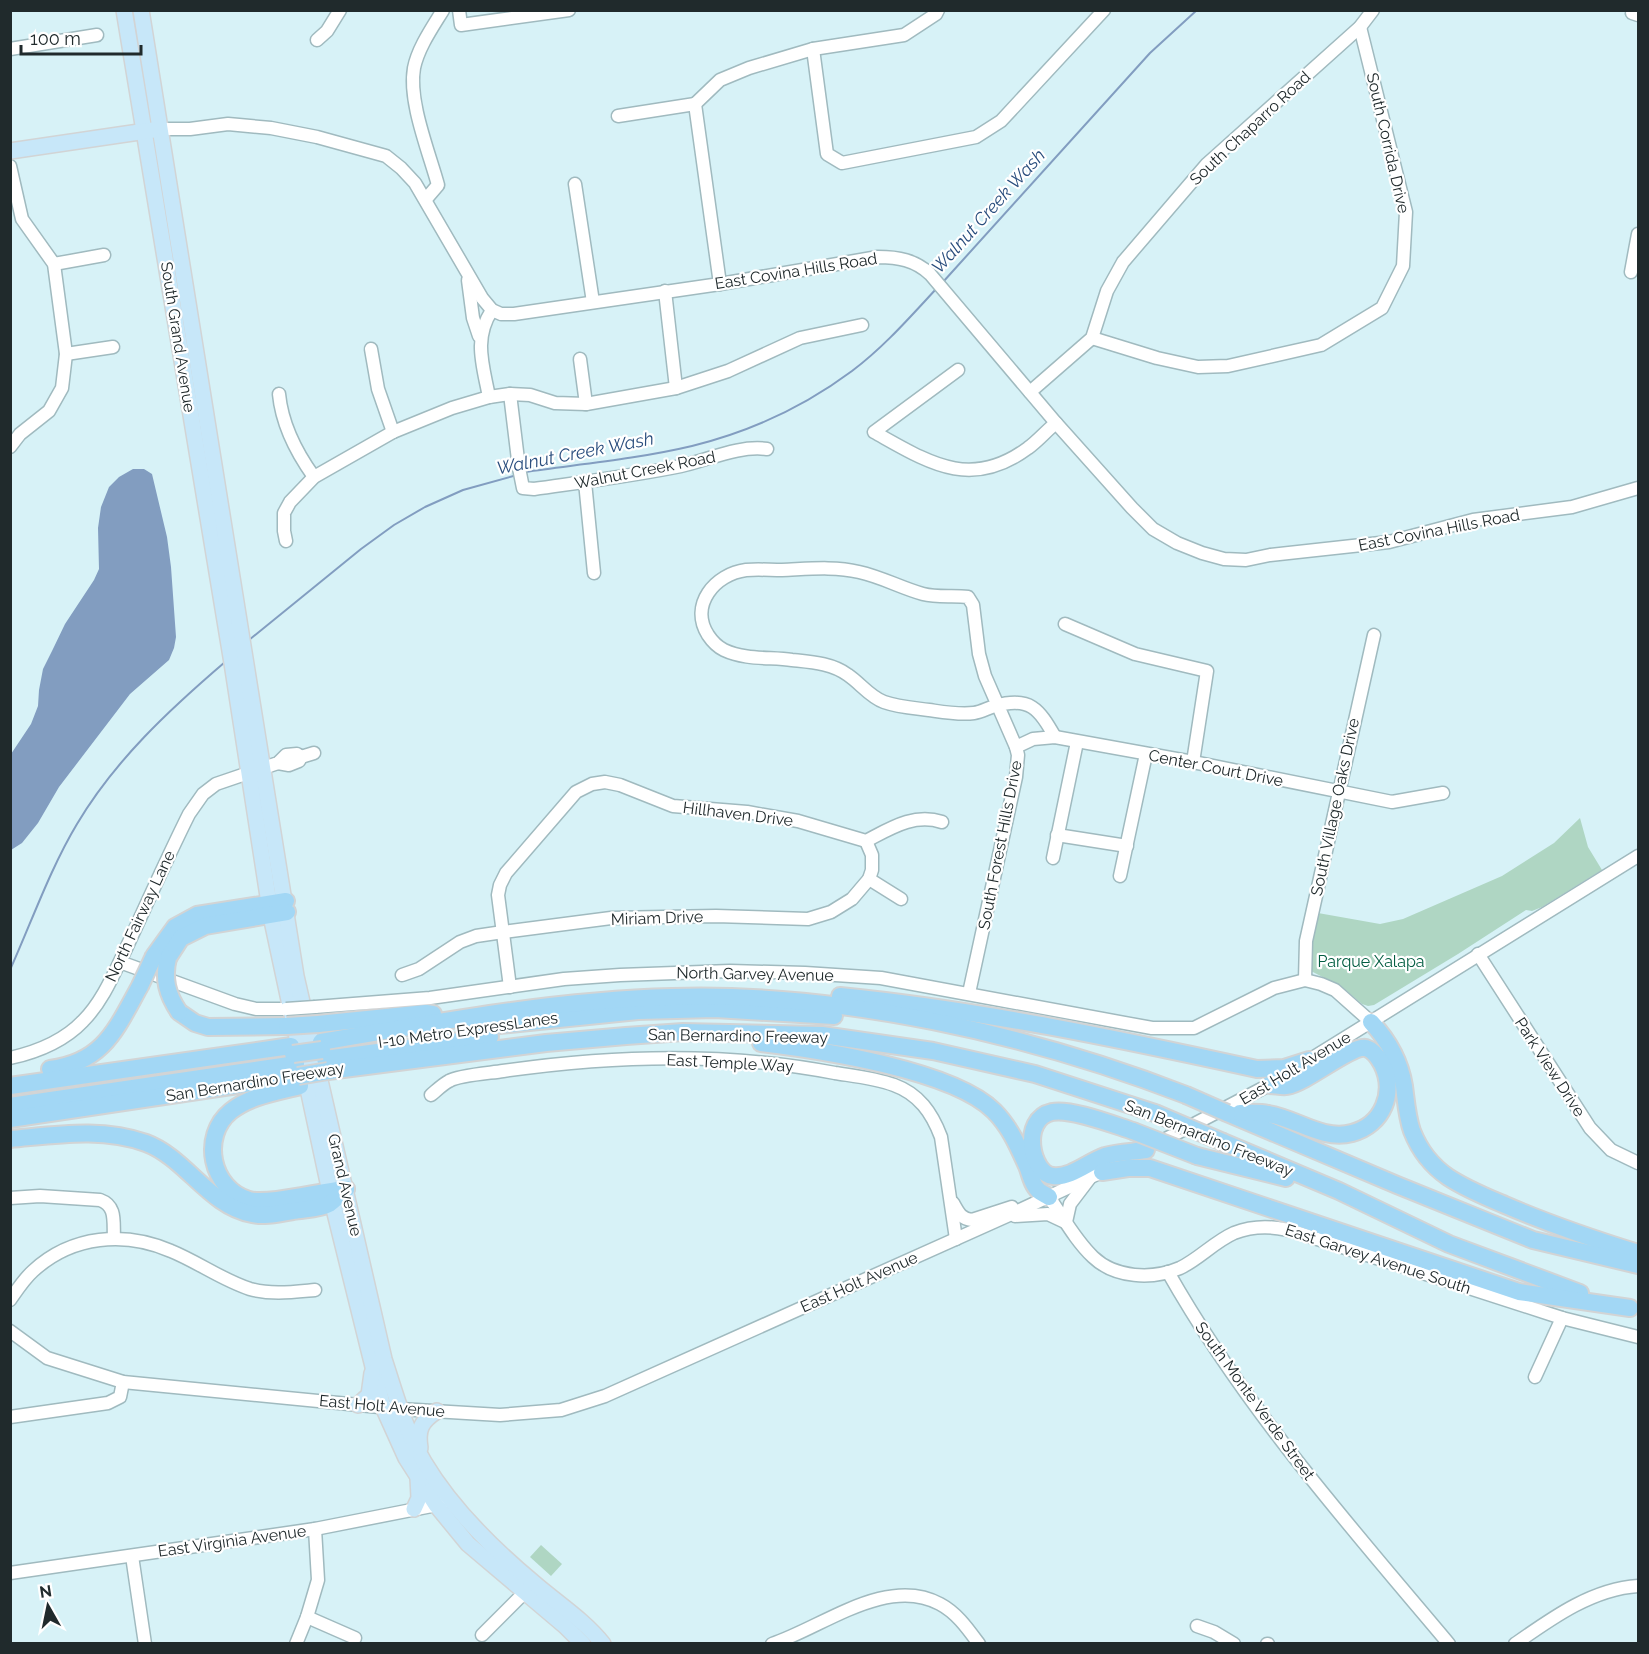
<svg xmlns="http://www.w3.org/2000/svg" width="1649" height="1654" font-family="Raleway,sans-serif">
  <rect width="100%" height="100%" fill="#d7f2f7"/>
  <g fill="#afd6c3">
    <polygon points="1580,818 1588,847 1602,870 1542,907 1532,911 1526,910 1458,954 1374,1005 1368,1006 1362,1004 1342,987 1311,971 1309,954 1316,915 1318,913 1380,924 1403,919 1502,876 1554,843"/>
    <polygon points="541,1545 562,1564 551,1576 530,1557"/>
  </g>
  <polygon fill="#829dc0" points="133,469 144,469 152,474 167,537 171,567 176,637 174,648 169,660 130,694 59,787 38,823 22,843 11,850 11,754 31,724 38,706 39,690 43,669 52,651 65,624 94,580 99,569 98,528 101,507 109,487 119,477"/>
  <g fill="none" stroke-linecap="round" stroke-linejoin="round">
    <g stroke="#829dc0" stroke-width="2">
      <polyline points="943,282 1150,53 1197,10"/>
      <path d="M 525,472 C 581,464 637,459 692,446 C 749,432 805,406 852,371 C 884,347 910,317 937,288"/>
      <polyline points="249,640 361,549 394,525 425,507 463,490 517,475"/>
      <path d="M 10,970 C 32,921 50,869 77,824 C 115,760 169,710 225,662"/>
    </g>
    <g stroke="#a0babf" stroke-width="15">
      <g id="minor">
        <polyline points="459,10 461,25 569,10"/>
        <polyline points="1632,13 1638,15"/>
        <polyline points="317,40 327,31 340,10"/>
        <polyline points="10,49 97,35"/>
        <polyline points="813,49 827,154 842,163 976,137 1001,121 1104,10"/>
        <polyline points="695,104 720,80 749,68 813,49 904,35 936,14 938,10"/>
        <polyline points="695,104 720,284"/>
        <polyline points="618,116 695,104"/>
        <path d="M 160,129 L 190,129 L 228,124 L 271,128 L 317,137 L 386,156 L 401,168 L 415,183 L 482,298 L 492,310 L 501,314 L 514,314 L 720,284 L 878,257 C 898,257 915,260 930,274 L 1056,423 L 1132,508 L 1153,529 L 1177,543 L 1202,553 L 1224,559 L 1246,560 L 1270,555 L 1389,542 L 1473,520 L 1572,507 L 1638,488"/>
        <polyline points="10,166 22,219 54,264 66,354 62,388 49,411 20,434 10,447"/>
        <polyline points="575,184 593,302"/>
        <path d="M 426,199 L 438,185 C 429,152 408,101 414,68 C 418,48 432,28 443,10"/>
        <polyline points="54,264 104,255"/>
        <polyline points="1631,272 1638,234"/>
        <polyline points="468,280 473,318 479,336"/>
        <polyline points="665,291 676,388"/>
        <polyline points="1092,338 1157,358 1198,367 1228,366 1321,345 1382,308 1403,266 1406,212 1360,27"/>
        <polyline points="371,349 378,389 393,432"/>
        <polyline points="66,354 113,347"/>
        <polyline points="580,359 586,404"/>
        <path d="M 958,370 L 874,432 C 928,462 970,491 1028,448 C 1038,441 1046,431 1056,423"/>
        <polyline points="1030,392 1092,338 1107,291 1123,262 1207,164 1360,27 1373,10"/>
        <path d="M 279,394 C 282,425 296,452 314,477"/>
        <path d="M 510,394 L 519,468 L 523,488 L 534,489 C 583,482 632,476 681,466 C 708,460 739,445 767,449"/>
        <path d="M 489,397 C 483,365 473,339 492,310"/>
        <polyline points="585,482 594,573"/>
        <polyline points="286,541 284,531 284,513 290,502 314,477 393,432 452,408 489,397 510,394 530,395 555,403 586,404 676,388 728,371 800,338 862,325"/>
        <polyline points="1065,624 1135,654 1207,671 1193,762"/>
        <polyline points="1016,747 1033,739 1055,737 1193,762 1392,802 1443,793"/>
        <polyline points="278,763 289,765 299,761 301,757"/>
        <polyline points="1057,835 1127,846"/>
        <polyline points="1053,858 1077,742"/>
        <polyline points="1120,876 1146,754"/>
        <polyline points="869,879 901,899"/>
        <polyline points="1478,954 1590,1128 1611,1150 1638,1163"/>
        <polyline points="120,962 235,1004 256,1009 286,1009"/>
        <polyline points="402,975 419,969 460,942 476,936 503,932 611,918 716,916 808,919 831,912 852,899 869,879 872,870 872,855 866,841"/>
        <polyline points="1305,980 1306,941 1374,635"/>
        <path d="M 510,987 L 498,895 L 500,885 L 506,873 L 576,792 L 592,784 L 605,782 L 620,785 L 673,806 L 747,812 L 798,821 L 866,841 C 891,828 914,813 942,822"/>
        <path d="M 969,993 L 1016,777 L 1018,755 L 1016,747 L 985,676 L 979,654 L 973,605 L 968,597 C 954,595 938,598 923,594 C 901,588 882,577 859,572 C 834,566 808,569 782,570 C 770,570 758,569 746,570 C 715,574 689,605 708,635 C 712,641 718,647 724,650 C 745,660 770,657 792,660 C 811,662 832,663 848,675 C 860,683 870,697 884,702 C 898,707 914,708 929,710 C 943,712 959,715 974,713 C 981,712 988,708 995,706 C 1030,696 1039,709 1055,737"/>
        <polyline points="315,1007 430,998 564,979 620,975 730,971 805,973 881,978 1152,1028 1194,1028 1274,988 1305,980 1321,984 1335,990 1371,1022"/>
        <path d="M 10,1058 C 37,1052 64,1041 83,1021 C 101,1003 112,978 123,955 C 145,908 166,860 189,814 L 203,794 L 216,784 L 278,763 L 286,755 L 297,754 L 301,757 L 314,753"/>
        <path d="M 431,1095 C 437,1090 443,1084 449,1081 C 459,1075 491,1073 503,1071 C 613,1055 726,1052 835,1073 C 854,1076 875,1078 894,1085 C 919,1094 932,1113 941,1137 L 956,1239"/>
        <polyline points="1158,1143 1269,1085 1638,856"/>
        <path d="M 1049,1197 C 1063,1217 1075,1240 1093,1257 C 1115,1278 1152,1280 1180,1268 C 1199,1259 1214,1242 1234,1233 C 1257,1224 1279,1226 1302,1234 L 1562,1318 L 1638,1337"/>
        <path d="M 10,1198 L 40,1196 L 100,1200 C 117,1206 113,1222 114,1238"/>
        <path d="M 953,1203 C 958,1212 961,1219 972,1220 L 1012,1207"/>
        <polyline points="1015,1216 1048,1214 1065,1222"/>
        <polyline points="1066,1222 1070,1204 1089,1179"/>
        <path d="M 1168,1272 C 1245,1408 1349,1525 1449,1644"/>
        <path d="M 10,1300 C 17,1290 24,1279 33,1271 C 72,1235 125,1231 171,1251 C 198,1262 222,1280 250,1289 C 271,1295 293,1292 315,1290"/>
        <polyline points="10,1331 47,1358 123,1382 400,1409 500,1415 561,1410 605,1396 1007,1216 1108,1169"/>
        <polyline points="1535,1377 1562,1318"/>
        <polyline points="10,1417 108,1403 120,1397 123,1382"/>
        <polyline points="132,1556 145,1644"/>
        <polyline points="10,1573 315,1529 442,1504"/>
        <polyline points="307,1617 355,1638"/>
        <polyline points="1197,1626 1214,1632 1234,1644"/>
        <polyline points="482,1635 530,1587"/>
        <polyline points="296,1644 307,1617 318,1580 315,1529"/>
        <path d="M 772,1644 C 823,1627 887,1575 940,1604 C 957,1613 968,1629 979,1644"/>
        <polyline points="1267,1644 1268,1644"/>
        <path d="M 1515,1644 C 1552,1618 1592,1589 1638,1586"/>
      </g>
    </g>
    <g stroke="#d2d4d5" stroke-width="18">
      <g id="major">
        <polyline points="124,10 232,663 271,916 332,1201 383,1407 406,1458 436,1505 468,1544 565,1626 583,1644"/>
        <path d="M 141,10 L 296,976 L 384,1359 C 395,1393 405,1430 424,1462 C 452,1509 492,1548 534,1583 C 557,1603 584,1620 603,1644"/>
        <polyline points="10,151 153,130"/>
        <polyline points="358,1405 369,1395 372,1373"/>
        <path d="M 420,1448 C 417,1430 421,1421 437,1411"/>
        <polyline points="414,1509 419,1498 418,1478"/>
      </g>
    </g>
    <g stroke="#d2d4d5" stroke-width="20">
      <g id="highway">
        <polyline points="154,956 175,927 197,915 286,901"/>
        <polyline points="168,958 181,938 205,926 287,912"/>
        <path d="M 840,996 C 981,1010 1119,1039 1257,1069 L 1284,1068 L 1309,1060"/>
        <polyline points="179,1012 195,1023 208,1027 287,1026"/>
        <path d="M 1371,1022 C 1388,1040 1400,1061 1404,1086 C 1406,1101 1407,1117 1412,1131 C 1419,1149 1432,1166 1448,1177 C 1466,1189 1486,1197 1505,1205 C 1549,1224 1593,1239 1638,1253"/>
        <polyline points="318,1024 426,1013 433,1014"/>
        <polyline points="471,1028 638,1011 715,1009 834,1016"/>
        <path d="M 321,1042 C 437,1022 553,1000 672,997 C 842,992 1028,1034 1186,1095"/>
        <path d="M 761,1043 C 820,1050 953,1070 994,1111 C 1010,1127 1018,1146 1027,1166 C 1030,1173 1032,1185 1038,1190 C 1041,1193 1046,1195 1049,1197"/>
        <polyline points="325,1059 490,1037"/>
        <path d="M 50,1069 C 104,1062 116,1029 140,986"/>
        <polyline points="328,1071 546,1043 626,1036 683,1032 822,1035 933,1051 1035,1074 1155,1113"/>
        <polyline points="10,1086 291,1046"/>
        <path d="M 300,1086 C 277,1092 250,1096 231,1111 C 200,1136 211,1189 249,1200 C 270,1205 321,1191 346,1189"/>
        <polyline points="10,1106 296,1064"/>
        <polyline points="1227,1113 1397,1185 1533,1240 1638,1265"/>
        <path d="M 1240,1113 C 1249,1113 1259,1112 1268,1114 C 1296,1118 1322,1141 1352,1133 C 1383,1125 1396,1092 1382,1064 C 1378,1057 1373,1050 1366,1048 C 1351,1045 1308,1082 1287,1086 C 1282,1087 1275,1085 1269,1085"/>
        <polyline points="10,1119 298,1076"/>
        <path d="M 1133,1131 C 1114,1125 1071,1108 1052,1112 C 1020,1119 1031,1174 1053,1176 C 1071,1178 1088,1162 1105,1156 C 1118,1152 1133,1152 1146,1150"/>
        <path d="M 10,1139 C 56,1135 102,1127 146,1143 C 186,1158 209,1206 252,1214 C 265,1217 280,1213 293,1211 C 303,1209 320,1209 329,1204 C 335,1200 340,1194 346,1189"/>
        <polyline points="1223,1142 1339,1191 1449,1244 1580,1293"/>
        <polyline points="1197,1156 1286,1178"/>
        <polyline points="1102,1172 1128,1168 1150,1168 1519,1292 1630,1308"/>
      </g>
    </g>
    <use href="#minor" stroke="#fff" stroke-width="12"/>
    <use href="#major" stroke="#c7e7f9" stroke-width="15"/>
    <use href="#highway" stroke="#a2d7f5" stroke-width="16"/>
    <g stroke="#a0babf" stroke-width="15" stroke-linecap="butt">
      <polyline id="minor-bridge" points="286,1009 315,1007"/>
    </g>
    <g stroke="#d2d4d5" stroke-width="20" stroke-linecap="butt">
      <g id="highway-bridge">
        <path d="M 168,958 C 163,979 167,994 179,1012"/>
        <polyline points="140,986 154,956"/>
        <polyline points="287,1026 318,1024"/>
        <polyline points="293,1054 322,1050"/>
        <polyline points="298,1076 328,1071"/>
        <polyline points="1186,1095 1227,1113"/>
        <polyline points="1155,1113 1223,1142"/>
        <polyline points="1133,1131 1197,1156"/>
      </g>
    </g>
    <use href="#minor-bridge" stroke="#fff" stroke-width="12"/>
    <use href="#highway-bridge" stroke="#a2d7f5" stroke-width="16"/>
  </g>
  <g text-anchor="middle" dominant-baseline="central" stroke-width="4.5" stroke-linejoin="round" paint-order="stroke">
    <g font-size="16" fill="#202a2c" stroke="#fff">
      <text transform="translate(1250 128) rotate(-43)">South Chaparro Road</text>
      <text transform="translate(1388 143) rotate(77)">South Corrida Drive</text>
      <text transform="translate(796 271) rotate(-9)">East Covina Hills Road</text>
      <text transform="translate(178 337) rotate(81)">South Grand Avenue</text>
      <text transform="translate(645 470) rotate(-11)">Walnut Creek Road</text>
      <text transform="translate(1439 530) rotate(-11)">East Covina Hills Road</text>
      <text transform="translate(1216 768) rotate(11)">Center Court Drive</text>
      <text transform="translate(1335 807) rotate(-78)">South Village Oaks Drive</text>
      <text transform="translate(738 814) rotate(7)">Hillhaven Drive</text>
      <text transform="translate(1000 845) rotate(-79)">South Forest Hills Drive</text>
      <text transform="translate(140 916) rotate(-65)">North Fairway Lane</text>
      <text transform="translate(657 918) rotate(-2)">Miriam Drive</text>
      <text transform="translate(755 974) rotate(1)">North Garvey Avenue</text>
      <text transform="translate(468 1030) rotate(-8)">I-10 Metro ExpressLanes</text>
      <text transform="translate(738 1036) rotate(1)">San Bernardino Freeway</text>
      <text transform="translate(730 1063) rotate(3)">East Temple Way</text>
      <text transform="translate(1550 1067) rotate(57)">Park View Drive</text>
      <text transform="translate(1295 1068) rotate(-31)">East Holt Avenue</text>
      <text transform="translate(255 1082) rotate(-9)">San Bernardino Freeway</text>
      <text transform="translate(1209 1138) rotate(22)">San Bernardino Freeway</text>
      <text transform="translate(345 1185) rotate(77)">Grand Avenue</text>
      <text transform="translate(1378 1259) rotate(18)">East Garvey Avenue South</text>
      <text transform="translate(859 1282) rotate(-24)">East Holt Avenue</text>
      <text transform="translate(1255 1401) rotate(54)">South Monte Verde Street</text>
      <text transform="translate(382 1406) rotate(5)">East Holt Avenue</text>
      <text transform="translate(232 1541) rotate(-8)">East Virginia Avenue</text>
    </g>
    <g font-size="16" fill="#025d41" stroke="#fff">
      <text x="1371" y="961">Parque Xalapa</text>
    </g>
    <g font-size="18" font-style="italic" fill="#294d7d" stroke="#fff">
      <text transform="translate(988 211) rotate(-48)">Walnut Creek Wash</text>
      <text transform="translate(575 453) rotate(-11)">Walnut Creek Wash</text>
    </g>
  </g>
  <rect width="1649" height="1654" fill="none" stroke="#202a2c" stroke-width="24"/>
  <g transform="translate(48 1606) rotate(351)" stroke="#ffffff" stroke-width="4.5" paint-order="stroke">
  <path d="M0-4.5L10 22L0 15L-10 22Z" fill="#202a2c"/>
  <text y="-9" font-size="16" font-weight="bold" text-anchor="middle" fill="#202a2c">N</text>
  </g>
  <path d="M21 45v9h120v-9" fill="none" stroke="#202a2c" stroke-width="3"/>
  <text x="30" y="45" font-size="18" fill="#202a2c" stroke="#ffffff" stroke-width="4.5" paint-order="stroke">100 m</text>
</svg>
